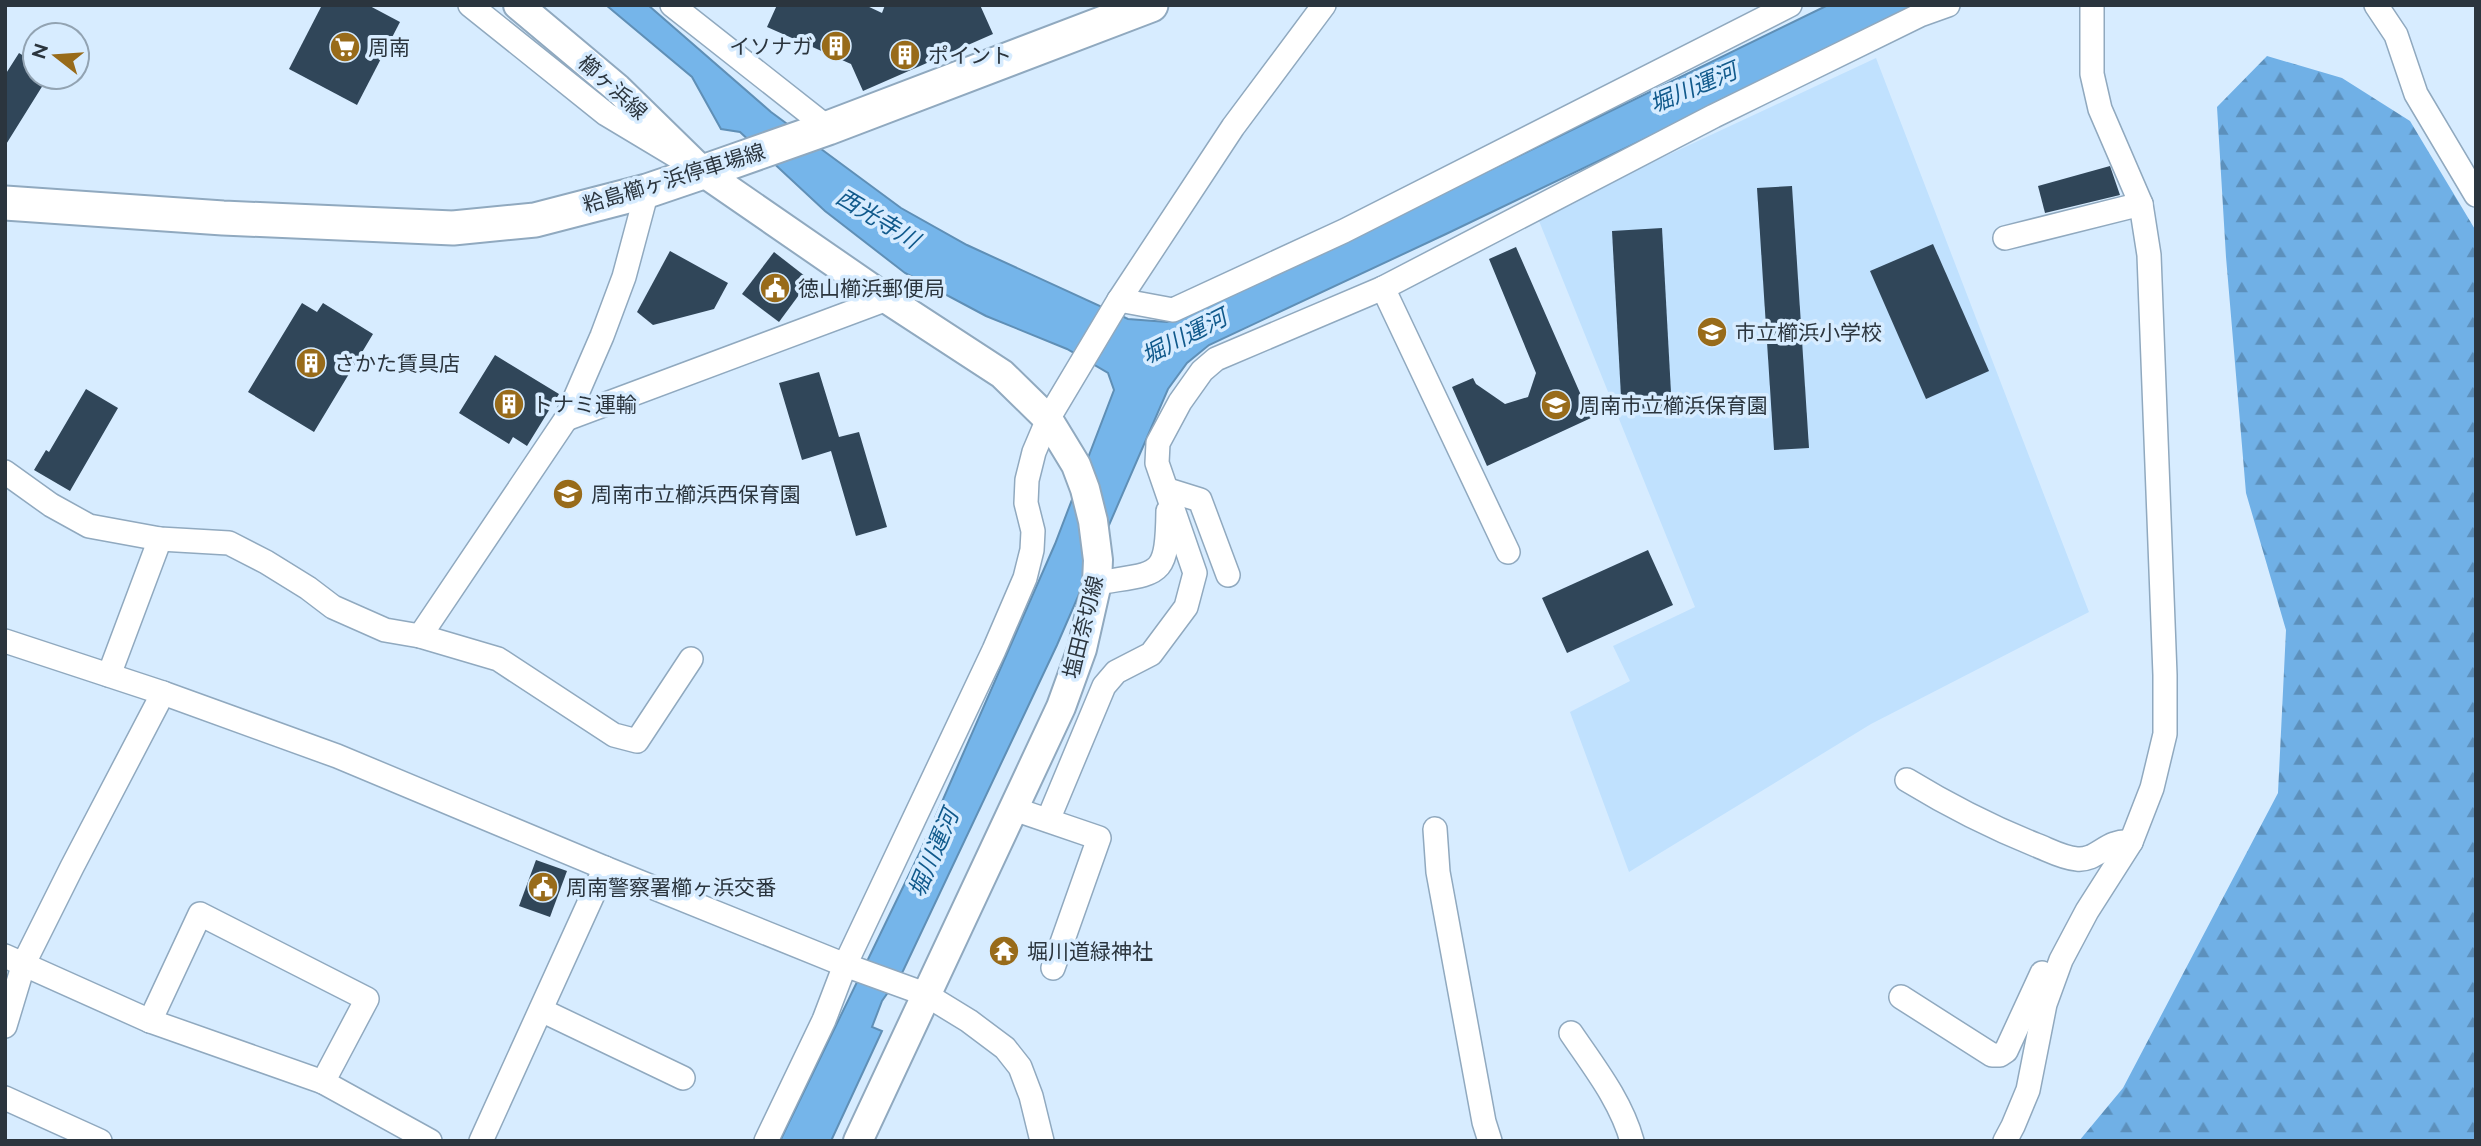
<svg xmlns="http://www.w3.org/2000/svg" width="2481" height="1146" font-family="Raleway,'Noto Sans JP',sans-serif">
  <defs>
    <pattern id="forest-firs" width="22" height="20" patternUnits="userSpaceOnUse" patternTransform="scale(1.75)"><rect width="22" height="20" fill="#70b0e6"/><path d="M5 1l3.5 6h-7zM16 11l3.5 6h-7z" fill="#5c90bc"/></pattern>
  </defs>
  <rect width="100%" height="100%" fill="#d7ecff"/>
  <polygon fill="#c0e1fe" points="1876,58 2089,612 1871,724 1629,872 1570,712 1630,681 1613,646 1695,607 1537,216"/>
  <polygon fill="url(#forest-firs)" points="2267,56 2342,78 2410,121 2476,231 2476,1141 2079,1141 2123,1088 2278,793 2286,630 2246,493 2226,257 2217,107"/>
  <polygon fill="#75b5ea" stroke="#5f8fb6" stroke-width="2" points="606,5 648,5 771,112 901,208 967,245 1128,319 1167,322 1285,270 1828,5 1924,5 1446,234 1209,345 1187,363 1168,389 1057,645 903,971 882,1001 872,1027 882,1031 831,1141 780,1141 920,852 1055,544 1114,390 1108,373 1067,349 986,316 905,273 825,211 740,132 721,129 692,77"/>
  <g fill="#304659">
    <polygon points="322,5 368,5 400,22 357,105 289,69"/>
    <polygon points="777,5 865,5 882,13 885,5 980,5 993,34 863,91 851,64 767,27"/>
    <polygon points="19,53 35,63 35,77 48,77 5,146 5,75"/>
    <polygon points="2110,166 2120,195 2045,213 2038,186"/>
    <polygon points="1792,186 1809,448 1774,450 1757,188"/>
    <polygon points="1662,228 1672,411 1622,415 1612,231"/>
    <polygon points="1933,244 1989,371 1926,399 1870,271"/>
    <polygon points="1516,247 1591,418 1487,466 1452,387 1473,378 1476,384 1505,404 1528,397 1536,373 1489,259"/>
    <polygon points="670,251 728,283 714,309 653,325 637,312"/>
    <polygon points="774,252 810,280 779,322 742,294"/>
    <polygon points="302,303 317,312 323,303 373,334 314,432 248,392"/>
    <polygon points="495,355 559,394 527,446 513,437 509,444 459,413"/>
    <polygon points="819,372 839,437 859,432 887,527 856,536 831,451 802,460 779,383"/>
    <polygon points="86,389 118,408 70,491 34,470 46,450 49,452"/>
    <polygon points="1648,550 1673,605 1567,653 1542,598"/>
    <polygon points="536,860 567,871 550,917 519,906"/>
  </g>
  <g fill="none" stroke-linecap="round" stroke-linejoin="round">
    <g stroke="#90a9bf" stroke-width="26">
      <g id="minor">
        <polyline points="470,5 606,114 676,156"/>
        <polyline points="672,5 828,128"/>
        <polyline points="2376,5 2396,35 2416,94 2476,195"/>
        <polyline points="2005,238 2141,204"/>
        <polyline points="1383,288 1508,552"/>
        <polyline points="1119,300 1173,310 1344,231 1790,5"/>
        <polyline points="566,419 887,299"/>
        <polyline points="5,472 51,505 89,526 160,539 229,543 266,562 308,588 333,607 385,630 420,636 498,659 614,735 637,741 691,659"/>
        <polyline points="1168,490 1200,500 1228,575"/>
        <path d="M 1097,583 C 1160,572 1167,580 1168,511"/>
        <polyline points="420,636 566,419 602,336 624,277 647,191"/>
        <polyline points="5,641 163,693 337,756 605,868 845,965 925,994 969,1021 1005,1048 1020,1067 1031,1096 1042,1141"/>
        <polyline points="109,675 160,539"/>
        <path d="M 1907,780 C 1948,805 1991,827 2036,845 C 2049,850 2063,858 2077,859 C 2098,861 2106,839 2131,842"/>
        <polyline points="1014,809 1099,838 1053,968"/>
        <polyline points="1048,820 1104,686 1116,672 1151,654 1186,607 1195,573 1157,463 1158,443 1180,402 1202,371 1216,359 1383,288 1714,116 1920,15 1948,5"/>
        <polyline points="1435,829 1438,872 1484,1122 1490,1141"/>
        <polyline points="5,956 150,1021 323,1082 430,1141"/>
        <polyline points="1901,997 1992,1055 2000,1055 2006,1051 2042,973"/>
        <polyline points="541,1010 683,1078"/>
        <polyline points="150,1021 200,914 367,999 323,1082"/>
        <polyline points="5,1026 24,963 72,867 163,693"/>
        <path d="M 1571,1033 C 1594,1067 1621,1101 1632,1141"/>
        <polyline points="5,1098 100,1141"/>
        <polyline points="481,1141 605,868"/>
        <polyline points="766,1141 824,1020 845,965 994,650 1025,578 1032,550 1033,531 1026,503 1027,480 1034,452 1048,419 1119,300 1233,127 1324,5"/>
        <polyline points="2005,1141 2013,1126 2028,1090 2045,1004 2061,960 2087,911 2131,842 2152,788 2165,734 2165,675 2149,255 2141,204 2100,109 2092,74 2092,5"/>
      </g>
    </g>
    <g stroke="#90a9bf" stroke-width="32">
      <polyline id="tertiary" points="518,5 617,88 703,172 887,299 1002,374 1048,419 1076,465 1085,489 1093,521 1098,560 1097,583 1082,649 1061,707 858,1141"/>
    </g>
    <g stroke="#90a9bf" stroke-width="37">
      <polyline id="secondary" points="5,203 223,218 453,228 535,220 647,191 703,172 828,128 1151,5"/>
    </g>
    <use href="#minor" stroke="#fff" stroke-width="23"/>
    <use href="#tertiary" stroke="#fff" stroke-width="28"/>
    <use href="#secondary" stroke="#fff" stroke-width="33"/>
  </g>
  <defs>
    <g id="building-disc" transform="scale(1.575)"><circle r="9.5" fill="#986b1a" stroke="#d7ecff"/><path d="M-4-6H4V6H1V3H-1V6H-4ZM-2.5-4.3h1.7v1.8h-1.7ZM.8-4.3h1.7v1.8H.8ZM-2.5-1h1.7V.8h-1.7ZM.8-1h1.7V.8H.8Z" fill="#fff"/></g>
    <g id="supermarket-disc" transform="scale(1.575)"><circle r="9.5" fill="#986b1a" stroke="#d7ecff"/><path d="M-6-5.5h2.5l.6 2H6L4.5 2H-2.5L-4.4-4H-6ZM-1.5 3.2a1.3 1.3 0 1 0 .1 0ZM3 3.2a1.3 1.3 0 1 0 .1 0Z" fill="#fff"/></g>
    <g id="civic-disc" transform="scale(1.575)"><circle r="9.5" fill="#986b1a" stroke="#d7ecff"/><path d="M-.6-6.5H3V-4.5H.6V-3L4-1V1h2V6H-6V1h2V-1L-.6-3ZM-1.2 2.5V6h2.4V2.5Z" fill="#fff"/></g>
    <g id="school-disc" transform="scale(1.575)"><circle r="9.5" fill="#986b1a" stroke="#d7ecff"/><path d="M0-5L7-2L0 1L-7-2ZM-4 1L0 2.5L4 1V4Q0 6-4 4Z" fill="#fff"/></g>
    <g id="temple-disc" transform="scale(1.575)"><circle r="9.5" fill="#986b1a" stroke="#d7ecff"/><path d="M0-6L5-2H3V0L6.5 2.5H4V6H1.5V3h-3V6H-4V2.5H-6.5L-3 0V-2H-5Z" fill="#fff"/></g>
  </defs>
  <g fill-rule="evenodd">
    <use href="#building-disc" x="836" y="46"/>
    <use href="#supermarket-disc" x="345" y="47"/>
    <use href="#building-disc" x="905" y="55"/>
    <use href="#civic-disc" x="775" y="288"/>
    <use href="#school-disc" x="1712" y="332"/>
    <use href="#building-disc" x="311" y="363"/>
    <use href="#building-disc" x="509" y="404"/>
    <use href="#school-disc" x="1556" y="405"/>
    <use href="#school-disc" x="568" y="494"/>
    <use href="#civic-disc" x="543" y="887"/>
    <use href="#temple-disc" x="1004" y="951"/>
  </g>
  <g text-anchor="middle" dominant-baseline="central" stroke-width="7" stroke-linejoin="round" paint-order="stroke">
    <g font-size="21" fill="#2b353e" stroke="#d7ecff" text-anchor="start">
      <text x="813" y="46" text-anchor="end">イソナガ</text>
      <text x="368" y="47">周南</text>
      <text x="928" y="55">ポイント</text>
      <text x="798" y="288">徳山櫛浜郵便局</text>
      <text x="1735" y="332">市立櫛浜小学校</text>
      <text x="334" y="363">さかた賃具店</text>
      <text x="532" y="404">トナミ運輸</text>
      <text x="1579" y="405">周南市立櫛浜保育園</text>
      <text x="591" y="494">周南市立櫛浜西保育園</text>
      <text x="566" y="887">周南警察署櫛ヶ浜交番</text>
      <text x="1027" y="951">堀川道緑神社</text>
    </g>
    <g font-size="21" fill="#2b353e" stroke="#d7ecff">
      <text transform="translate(613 87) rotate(42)">櫛ヶ浜線</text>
      <text transform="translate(674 178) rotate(-17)">粭島櫛ヶ浜停車場線</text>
      <text transform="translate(1083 627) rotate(-76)">塩田奈切線</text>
    </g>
    <g font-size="23" font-style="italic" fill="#115a8c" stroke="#d7ecff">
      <text transform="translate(1693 87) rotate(-23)">堀川運河</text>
      <text transform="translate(878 218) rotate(31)">西光寺川</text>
      <text transform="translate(1184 336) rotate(-27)">堀川運河</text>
      <text transform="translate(933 853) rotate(-67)">堀川運河</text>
    </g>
  </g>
  <rect width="2481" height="1146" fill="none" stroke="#2b353e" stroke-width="14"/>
  <g transform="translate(56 56) rotate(287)"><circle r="33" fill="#d7ecff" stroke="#92a3b2" stroke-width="2"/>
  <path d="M0-5L12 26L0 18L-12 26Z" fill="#986b1a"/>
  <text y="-10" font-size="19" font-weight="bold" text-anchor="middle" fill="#2b353e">N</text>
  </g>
</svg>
